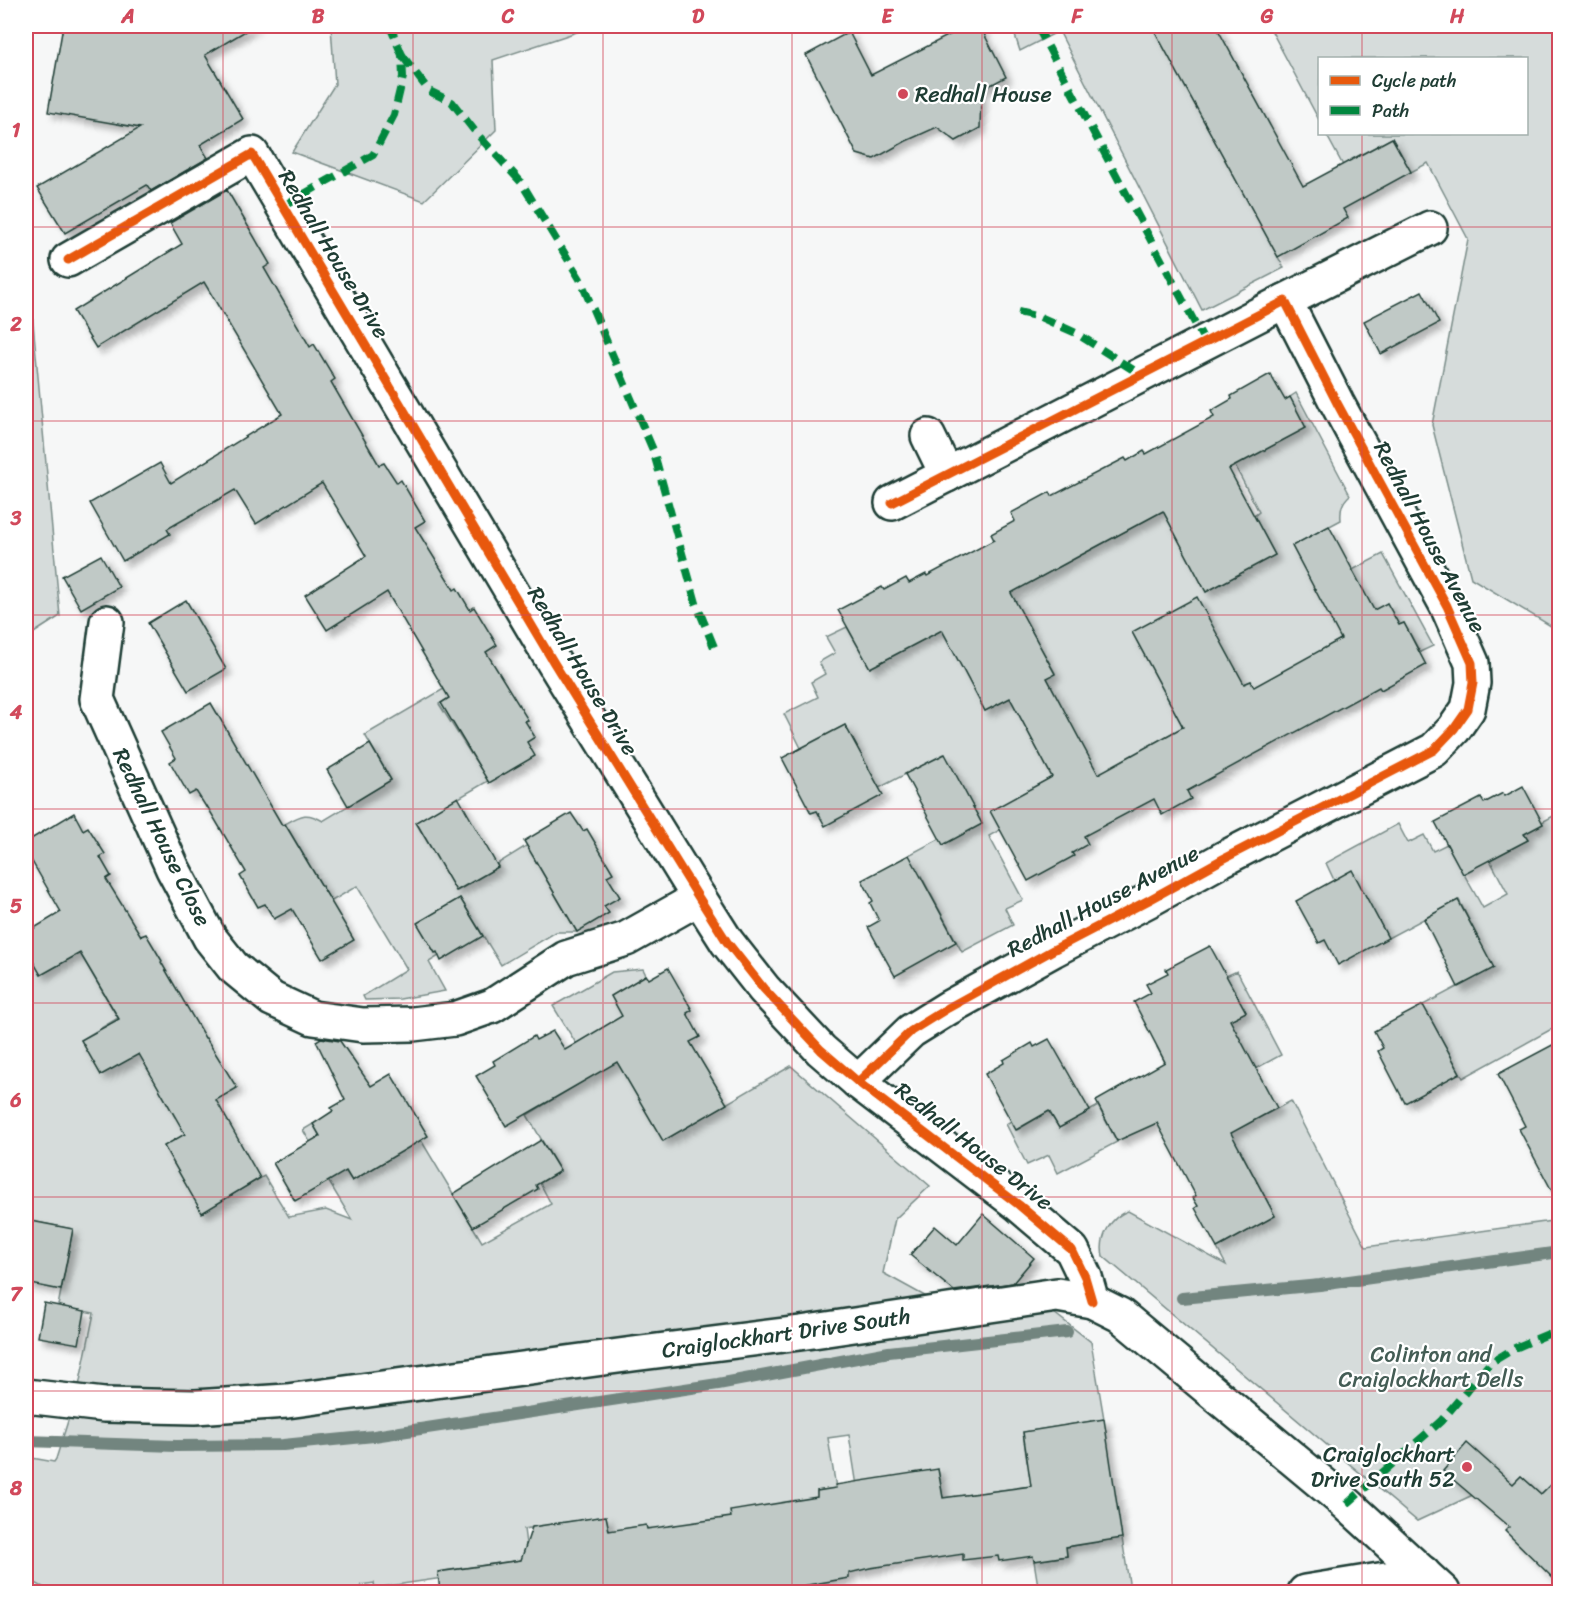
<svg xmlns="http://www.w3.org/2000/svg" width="1585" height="1618" font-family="Sriracha,sans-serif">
  <defs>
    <filter id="shadow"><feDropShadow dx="5.5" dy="5.5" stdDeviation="3" flood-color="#0004"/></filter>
  </defs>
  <rect width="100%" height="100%" fill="#f6f7f7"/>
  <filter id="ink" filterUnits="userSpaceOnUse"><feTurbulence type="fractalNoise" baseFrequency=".0167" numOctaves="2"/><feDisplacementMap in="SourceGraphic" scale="12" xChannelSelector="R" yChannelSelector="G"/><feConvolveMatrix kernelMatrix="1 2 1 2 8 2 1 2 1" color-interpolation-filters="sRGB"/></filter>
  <g filter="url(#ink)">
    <g fill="#d6dcdb" stroke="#7a8c88" stroke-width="1.5">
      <polygon points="331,26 595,26 493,60 496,130 424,201 292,152 335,84"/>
      <polygon points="1012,26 1152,26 1284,268 1202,310 1059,31 1020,51"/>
      <polygon points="1269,26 1559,26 1559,631 1471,578 1432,425 1468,239 1428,163 1411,172 1392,138 1352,159 1366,185 1357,191 1326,134 1526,134 1526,58 1320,58 1319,120"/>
      <polygon points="26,246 60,616 26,638"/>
      <path d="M 1296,393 L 1350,495 C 1342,502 1340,509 1341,520 L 1292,546 L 1316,589 L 1383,554 L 1433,646 L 1420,652 L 1404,623 L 1399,625 L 1387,603 L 1372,622 L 1328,646 L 1349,684 L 1254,687 L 1251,681 L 1244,684 L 1132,632 L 1183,727 L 1110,767 L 1130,804 L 1116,811 L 1047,678 L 1055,673 L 1010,593 L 1163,511 L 1206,592 L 1275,555 L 1254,516 L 1259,512 L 1235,466 L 1306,428 L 1290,397 Z"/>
      <polygon points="847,627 870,668 942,630 985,711 1010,698 1052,777 1023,793 1033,811 989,836 1023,900 1005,908 1013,925 962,952 921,876 914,879 903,858 941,838 944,844 982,824 944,754 879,788 845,725 801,748 784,714 818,697 811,682 825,674 819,662 835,653 826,637"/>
      <path d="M 476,670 L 466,688 L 439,704 L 480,768 L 500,774 L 416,823 L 457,891 L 498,867 L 497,864 L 531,843 L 535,860 L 577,932 L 556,932 L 501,965 L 460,898 L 419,922 L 439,956 L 429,962 L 445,991 L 400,999 L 365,1000 L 363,996 L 407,969 L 357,886 L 320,908 L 327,895 L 285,824 C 301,815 306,811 323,821 L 391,780 L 365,735 Z"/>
      <polygon points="1559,813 1559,1025 1463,1078 1423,1005 1493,968 1459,900 1388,938 1352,871 1334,880 1326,863 1398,824 1408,843 1424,835 1433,851 1447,844 1483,908 1508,894 1490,860 1528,840 1524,834 1543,824 1542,822"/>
      <polygon points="26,949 41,975 80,953 118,1018 81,1040 101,1075 139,1053 175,1117 206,1121 164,1147 202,1212 264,1176 289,1217 326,1210 352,1220 306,1144 310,1142 303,1130 313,1124 338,1167 342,1165 352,1181 421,1140 482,1242 551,1204 540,1183 560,1171 527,1115 595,1074 553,1006 612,972 643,969 646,975 611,996 650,1065 663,1141 791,1066 930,1186 895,1219 883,1273 961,1316 1054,1313 1091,1342 1104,1419 1023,1432 1027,1462 1048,1459 1073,1484 1023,1487 943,1498 938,1469 860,1505 849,1435 828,1438 836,1488 817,1491 819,1511 733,1531 647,1529 646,1525 623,1529 612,1551 606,1516 524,1529 528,1559 444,1571 445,1578 436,1579 375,1588 374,1583 361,1585 361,1592 52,1592 26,1578 26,1457 54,1462 56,1459 79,1386 94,1313 58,1306 73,1229 26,1220"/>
      <path d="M 1237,971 L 1281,1055 L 1219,1088 L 1240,1128 L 1291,1101 L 1366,1247 L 1559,1220 L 1559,1480 L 1557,1478 L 1541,1494 L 1521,1476 L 1490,1508 L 1475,1494 L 1417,1521 L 1103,1256 C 1099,1238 1110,1217 1128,1211 L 1226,1265 L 1217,1248 L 1275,1216 L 1240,1150 L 1231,1154 L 1219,1131 L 1182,1151 L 1164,1117 L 1187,1104 L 1157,1047 L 1175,1037 L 1181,1048 L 1200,1037 L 1205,1046 L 1231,1032 L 1226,1022 L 1246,1012 L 1226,976 Z"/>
      <polygon points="1098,1106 1117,1142 1058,1173 1049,1155 1027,1165 1006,1124 1011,1121 1017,1130 1049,1111 1059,1128"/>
      <polygon points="1122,1538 1130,1589 1107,1592 1039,1592 1034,1561 1067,1556 1066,1547"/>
    </g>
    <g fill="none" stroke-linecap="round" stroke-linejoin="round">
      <g stroke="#72857f" stroke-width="12">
        <polyline points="1182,1298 1320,1285 1560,1252"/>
        <polyline points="26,1441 176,1446 283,1445 374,1436 718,1384 889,1352 1067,1332"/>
      </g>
    </g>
    <g fill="#c0c9c6" stroke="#1f3d34" stroke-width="1.5" filter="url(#shadow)">
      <polygon points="63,26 254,26 205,55 243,119 200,145 208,158 151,191 147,185 65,233 37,188 140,128 48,112"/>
      <polygon points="967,26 980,26 1006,77 979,91 981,95 980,128 956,141 937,127 906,141 874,159 857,154 806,55 849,32 871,75"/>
      <polygon points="1152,26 1216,26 1303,186 1392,138 1411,172 1343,209 1348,218 1278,257"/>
      <polygon points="227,190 270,264 264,268 310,347 314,344 335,379 331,382 379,465 384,463 397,483 401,480 425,521 415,527 454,590 457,588 470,610 474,607 497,645 486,652 528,720 525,721 535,737 527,742 535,756 489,783 441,703 449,698 387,592 327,630 305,595 366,556 322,483 256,524 235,490 167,529 170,534 123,561 90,503 160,463 171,483 282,414 204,282 96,348 73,311 182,244 170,223"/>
      <polygon points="1422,291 1439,323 1381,354 1364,321"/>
      <polygon points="1270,374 1285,400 1290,397 1306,428 1229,469 1275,555 1206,592 1163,511 1083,554 1011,593 1055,674 1047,678 1098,774 1183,727 1132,632 1197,597 1244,684 1251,681 1254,687 1341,639 1292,546 1329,526 1374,610 1387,603 1399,625 1404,623 1426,665 1381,690 1379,687 1187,791 1191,799 1162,815 1154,799 1084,836 1088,844 1072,853 1074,856 1028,881 990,811 1052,777 1010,698 985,711 942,630 870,668 838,610 882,587 884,590 906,578 909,583 926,574 927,576 994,540 991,534 1015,521 1011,513 1050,492 1052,496 1125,458 1127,461 1144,451 1146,454 1214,417 1211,411 1232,399 1231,396"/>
      <polygon points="101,555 119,587 81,609 62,576"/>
      <polygon points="186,600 226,669 188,691 148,623"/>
      <polygon points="211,703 282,825 285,824 354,940 322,959 292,909 274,919 265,904 258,907 240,876 246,872 207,806 206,807 196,791 189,795 170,762 176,758 161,732"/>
      <polygon points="845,725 883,795 825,826 817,811 811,813 782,758"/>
      <polygon points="370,744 391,780 348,806 327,770"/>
      <polygon points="945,754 982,824 943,845 905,774"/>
      <polygon points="1523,786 1543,824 1524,834 1528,840 1463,874 1435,822 1481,798 1484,803 1503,793 1505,796"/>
      <polygon points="458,797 498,867 456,891 416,822"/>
      <polygon points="74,813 83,830 88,827 105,854 100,857 111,876 106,879 141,936 146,934 162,961 161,962 205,1038 206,1038 237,1088 216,1100 260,1178 202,1213 164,1146 185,1134 139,1054 101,1075 81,1040 119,1019 80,953 41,975 26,949 26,933 61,912 26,851 26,842"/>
      <polygon points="571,813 583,831 587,829 613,873 607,876 620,897 604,906 609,913 577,932 524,841"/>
      <polygon points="909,855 956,942 895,976 868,927 879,921 870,903 873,901 862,880"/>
      <polygon points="1352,870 1388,938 1338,965 1325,940 1319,943 1296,901"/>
      <polygon points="460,898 483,936 441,961 437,952 435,953 417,923"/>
      <polygon points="1458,900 1494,968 1458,987 1424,919"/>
      <polygon points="1210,946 1246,1012 1230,1020 1277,1108 1231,1133 1275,1216 1217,1248 1195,1208 1198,1206 1193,1198 1196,1196 1157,1123 1117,1141 1096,1101 1165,1062 1134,1002 1151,993 1146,984 1168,973 1166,969"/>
      <polygon points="668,968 692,1010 687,1013 700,1037 690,1042 727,1104 663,1141 617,1062 506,1126 476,1076 495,1065 493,1061 534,1036 536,1040 553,1031 565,1050 622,1016 611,996 646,975 649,979"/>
      <polygon points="1423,1005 1460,1073 1405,1103 1378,1051 1383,1048 1374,1031"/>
      <polygon points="321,1038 340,1041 371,1086 391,1074 428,1136 352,1181 346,1171 295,1201 273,1163 320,1136 313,1124 333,1111 331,1108 345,1100 316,1041"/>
      <polygon points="1049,1039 1090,1111 1059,1128 1049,1111 1016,1130 985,1074 1004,1063 1003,1060 1032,1043 1034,1047"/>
      <polygon points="1560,1041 1560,1206 1519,1129 1525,1126 1498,1074"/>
      <polygon points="541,1140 560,1171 536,1185 538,1189 473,1227 453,1194"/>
      <polygon points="983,1214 1034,1258 1013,1283 954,1291 910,1255 935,1226 957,1245"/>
      <polygon points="26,1220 73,1229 61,1290 26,1283"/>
      <polygon points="44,1303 85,1311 79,1344 38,1337"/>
      <polygon points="1104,1419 1122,1538 1066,1547 1067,1556 1034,1561 1033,1556 999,1561 998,1556 963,1560 963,1554 870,1568 849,1573 849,1578 760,1593 440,1593 438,1572 521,1560 532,1527 606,1516 609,1531 646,1525 647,1529 731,1517 730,1511 817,1497 817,1491 836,1488 835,1485 938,1469 943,1498 1031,1486 1023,1432"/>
      <polygon points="1467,1443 1513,1484 1521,1476 1541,1494 1560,1475 1560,1585 1505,1531 1509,1527 1443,1471"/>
    </g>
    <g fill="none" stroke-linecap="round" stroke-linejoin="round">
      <g stroke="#1f3d34" stroke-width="38">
        <g id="street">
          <polyline points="68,260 252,154 554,663 699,898 727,942 764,989 821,1050 858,1082 1019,1205 1072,1250 1085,1277 1092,1301"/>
          <polyline points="1285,301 1430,228"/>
          <polyline points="928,436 947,475"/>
          <polyline points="107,622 97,699 173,869 210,938 233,967 272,999 313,1018 363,1025 413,1024 455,1019 492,1006 566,958 626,939 699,898"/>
          <polyline points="858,1082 911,1031 948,1008 1053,950 1149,900 1223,859 1434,750 1454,729 1468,709 1473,683 1472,663 1447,606 1337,403 1285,301 892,503"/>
          <polyline points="26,1396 104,1405 195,1407 287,1401 633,1354 800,1333 1057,1295 1092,1301 1120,1315 1347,1504 1443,1592"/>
          <polyline points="1305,1592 1423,1573"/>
        </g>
      </g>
      <use href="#street" stroke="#fff" stroke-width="33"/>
      <g stroke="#00873e" stroke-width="8" stroke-dasharray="15 8" stroke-linecap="butt">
        <polyline points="1037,26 1205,342"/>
        <polyline points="402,55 429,91 452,102 477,134 521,182 580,279 653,450 696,603 714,647"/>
        <polyline points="283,206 373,155 394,115 403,77 402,55 390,26"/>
        <polyline points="1018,312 1040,317 1076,333 1141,375"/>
        <polyline points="1347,1504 1441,1421 1490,1363 1515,1348 1560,1329"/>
      </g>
      <g stroke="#fff" stroke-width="13">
        <g id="cycleway">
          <polyline points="68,260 252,154 554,663 699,898 727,942 764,989 821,1050 858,1082 1019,1205 1072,1250 1085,1277 1092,1301"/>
          <polyline points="858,1082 911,1031 948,1008 1053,950 1149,900 1223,859 1434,750 1454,729 1468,709 1473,683 1472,663 1447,606 1337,403 1285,301 892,503"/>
        </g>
      </g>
      <use href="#cycleway" stroke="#e8590c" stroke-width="9"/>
    </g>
  </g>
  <path fill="none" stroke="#d1495b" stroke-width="1.5" stroke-opacity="0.55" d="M 223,26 L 223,1592M 413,26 L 413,1592M 603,26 L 603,1592M 792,26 L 792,1592M 982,26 L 982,1592M 1172,26 L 1172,1592M 1362,26 L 1362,58M 1362,134 L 1362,1592M 26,227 L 1560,227M 26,421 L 1560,421M 26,615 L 1560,615M 26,809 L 1560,809M 26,1003 L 1560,1003M 26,1197 L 1560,1197M 26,1391 L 1560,1391"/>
  <g fill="#d1495b" stroke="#fff" stroke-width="2">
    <circle cx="903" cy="94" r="6"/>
    <circle cx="1467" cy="1467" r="6"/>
  </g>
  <g text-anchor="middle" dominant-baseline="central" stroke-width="4.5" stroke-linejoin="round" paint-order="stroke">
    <g font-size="22" fill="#1f3d34" stroke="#fff" text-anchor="start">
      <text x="915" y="94">Redhall House</text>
      <text x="1455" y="1454" text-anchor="end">Craiglockhart<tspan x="1455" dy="25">Drive South 52</tspan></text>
    </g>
    <g font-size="22" fill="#1f3d34" stroke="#fff">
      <text transform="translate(334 254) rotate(59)">Redhall House Drive</text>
      <text transform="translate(1430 537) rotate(62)">Redhall House Avenue</text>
      <text transform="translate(583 671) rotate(59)">Redhall House Drive</text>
      <text transform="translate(162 837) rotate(64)">Redhall House Close</text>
      <text transform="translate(1103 901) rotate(-28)">Redhall House Avenue</text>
      <text transform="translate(974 1146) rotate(38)">Redhall House Drive</text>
      <text transform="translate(786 1333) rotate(-8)">Craiglockhart Drive South</text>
    </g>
    <g font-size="22" fill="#445d55" stroke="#fff">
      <text x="1431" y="1354">Colinton and<tspan x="1431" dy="25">Craiglockhart Dells</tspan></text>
    </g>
  </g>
  <rect width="1585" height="1618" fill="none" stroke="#fff" stroke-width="66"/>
  <rect x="1318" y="57" width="210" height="78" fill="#ffffff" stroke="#a5b1ae" stroke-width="1.5"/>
  <rect x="1330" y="76" width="30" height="9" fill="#e8590c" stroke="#a5b1ae" stroke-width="1.5"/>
  <text x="1372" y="87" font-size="18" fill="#1f3d34">Cycle path</text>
  <rect x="1330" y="106" width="30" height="9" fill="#00873e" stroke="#a5b1ae" stroke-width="1.5"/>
  <text x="1372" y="117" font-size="18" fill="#1f3d34">Path</text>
  <rect x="33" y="33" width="1519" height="1552" fill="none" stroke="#d1495b" stroke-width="2"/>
  <g font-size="20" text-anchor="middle" font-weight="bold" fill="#d1495b">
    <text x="128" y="23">A</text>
    <text x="318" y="23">B</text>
    <text x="508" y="23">C</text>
    <text x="698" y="23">D</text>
    <text x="887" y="23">E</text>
    <text x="1077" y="23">F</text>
    <text x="1267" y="23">G</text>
    <text x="1457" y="23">H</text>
    <text x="16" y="137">1</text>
    <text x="16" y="331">2</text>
    <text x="16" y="525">3</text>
    <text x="16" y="719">4</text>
    <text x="16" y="913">5</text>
    <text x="16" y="1107">6</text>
    <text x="16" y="1301">7</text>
    <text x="16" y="1495">8</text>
  </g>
</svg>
